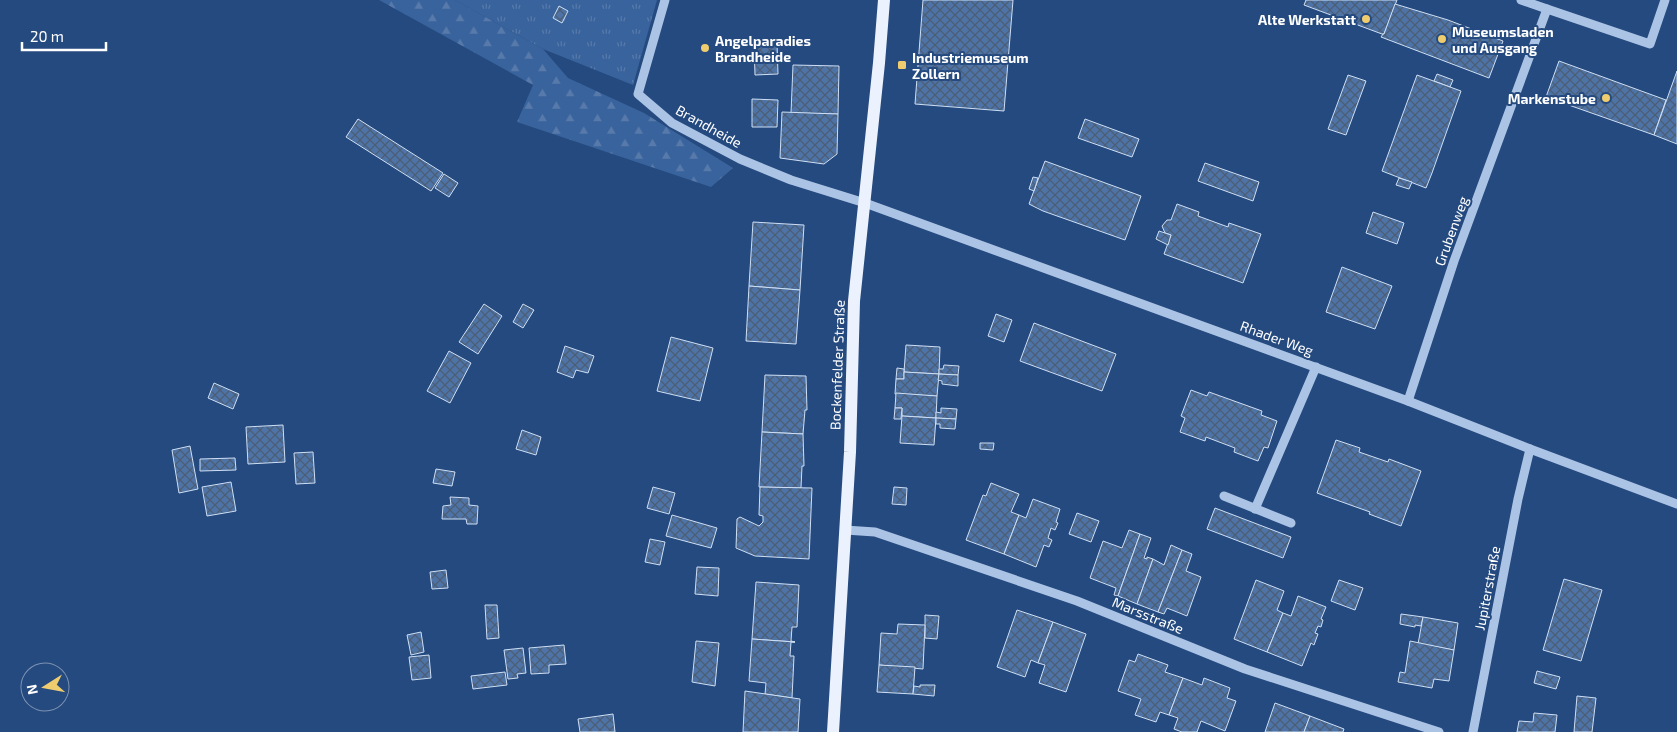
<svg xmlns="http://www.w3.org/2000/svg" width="1677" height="732" font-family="'Exo 2',sans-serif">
  <defs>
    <pattern id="grass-tufts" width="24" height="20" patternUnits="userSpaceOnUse" patternTransform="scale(1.25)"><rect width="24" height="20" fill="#39639c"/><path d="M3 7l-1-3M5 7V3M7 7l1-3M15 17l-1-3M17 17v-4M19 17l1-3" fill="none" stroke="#577aab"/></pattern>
    <pattern id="forest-firs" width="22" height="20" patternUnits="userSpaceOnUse" patternTransform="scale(1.25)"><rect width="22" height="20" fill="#39639c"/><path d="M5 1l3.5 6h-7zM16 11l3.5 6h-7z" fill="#577aab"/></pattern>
    <pattern id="building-cross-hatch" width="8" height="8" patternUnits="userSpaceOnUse" patternTransform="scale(1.25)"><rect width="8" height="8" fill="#4d73a7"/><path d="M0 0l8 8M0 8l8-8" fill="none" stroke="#4c5e75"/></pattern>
  </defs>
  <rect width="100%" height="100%" fill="#254a7f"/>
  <polygon fill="url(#grass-tufts)" points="455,0 657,0 633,85 543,49"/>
  <polygon fill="url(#forest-firs)" points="379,0 455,0 543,49 568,78 644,113 733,168 711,187 517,122 533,85"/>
  <g fill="url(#building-cross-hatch)" stroke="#cedff5">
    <polygon points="923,0 1013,0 1004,111 915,104"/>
    <polygon points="1306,0 1397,0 1384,34 1382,34 1304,5"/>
    <polygon points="1395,4 1448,20 1503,41 1489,78 1381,37 1383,34 1384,34"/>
    <polygon points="559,6 568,11 562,23 553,18"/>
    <polygon points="777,43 778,74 755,75 754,44"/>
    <polygon points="1559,61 1666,100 1654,135 1546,97"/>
    <polygon points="793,65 839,66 838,114 791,113"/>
    <polygon points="1677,71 1677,144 1654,135"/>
    <polygon points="1437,74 1453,80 1450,87 1434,81"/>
    <polygon points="1348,75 1366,81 1346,135 1328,129"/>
    <polygon points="1417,75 1461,91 1432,173 1426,188 1382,171"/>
    <polygon points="752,99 778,100 777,127 752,127"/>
    <polygon points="782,112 838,114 837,154 824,164 780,158"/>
    <polygon points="358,119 443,173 431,191 346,137"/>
    <polygon points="1085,119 1139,139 1132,157 1078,138"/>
    <polygon points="1045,161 1141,196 1125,240 1043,211 1029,204"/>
    <polygon points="1205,163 1259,182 1253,201 1198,181"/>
    <polygon points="444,174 458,183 449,197 435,188"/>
    <polygon points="1033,177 1038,178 1034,191 1029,189"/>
    <polygon points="1399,178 1412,182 1409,189 1396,185"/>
    <polygon points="1177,204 1199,212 1198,216 1228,227 1229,223 1261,234 1243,283 1164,254 1171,235 1165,233 1162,226 1167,220 1171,220"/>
    <polygon points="1373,212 1404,223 1397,244 1366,233"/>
    <polygon points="753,222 804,225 800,290 749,286"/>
    <polygon points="1159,231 1171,235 1168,245 1156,239"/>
    <polygon points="1342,267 1392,286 1375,329 1326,312"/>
    <polygon points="749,286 800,290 796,344 746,341"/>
    <polygon points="484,304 502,316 478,354 459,342"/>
    <polygon points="523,304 534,310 523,328 513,322"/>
    <polygon points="996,314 1012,320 1004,342 988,336"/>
    <polygon points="1034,323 1116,354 1102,391 1020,361"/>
    <polygon points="671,337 713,348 700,401 657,391"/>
    <polygon points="906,345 940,347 939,374 904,372"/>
    <polygon points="565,346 594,356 588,373 576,370 573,378 557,372"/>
    <polygon points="449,351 471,363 450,403 427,391"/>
    <polygon points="944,365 959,366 958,375 939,374 939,369 943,369"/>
    <polygon points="897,368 904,369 904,379 896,379"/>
    <polygon points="904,372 939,374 937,396 895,394 896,379 904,379"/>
    <polygon points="939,374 958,375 958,386 942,384 942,381 938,380"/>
    <polygon points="765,375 806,376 807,410 805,410 803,434 762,432"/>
    <polygon points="214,383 239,394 233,409 208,398"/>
    <polygon points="1191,390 1207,396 1209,392 1262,411 1261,415 1277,421 1268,448 1264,447 1258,461 1234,452 1235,448 1206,437 1205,441 1180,432 1185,418 1181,416"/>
    <polygon points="896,393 937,396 936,418 902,416 902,408 895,408"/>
    <polygon points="895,408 902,408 901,419 894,419"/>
    <polygon points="941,408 957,409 956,419 936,418 936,412 941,413"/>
    <polygon points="902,416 936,418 934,445 900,443"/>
    <polygon points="936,418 956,419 955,429 940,428 940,424 936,424"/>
    <polygon points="283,425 285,462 248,464 246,427"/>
    <polygon points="522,430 541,437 536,455 516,449"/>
    <polygon points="762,432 803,434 804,466 802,466 801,488 759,487"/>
    <polygon points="1336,440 1360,448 1359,452 1388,462 1389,459 1421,471 1401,526 1369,514 1370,512 1317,493"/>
    <polygon points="980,443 994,443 993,450 980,449"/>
    <polygon points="190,446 198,489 179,493 172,450"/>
    <polygon points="313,452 315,483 296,484 294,453"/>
    <polygon points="235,458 236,470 200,471 200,459"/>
    <polygon points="436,469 455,472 452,486 433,483"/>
    <polygon points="231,482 236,511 207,516 202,487"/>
    <polygon points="991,483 1019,494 1011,512 1019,515 1004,554 966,540 983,495 986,496"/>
    <polygon points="653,487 675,493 669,514 647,508"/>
    <polygon points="760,487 812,488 809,559 755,556 736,548 737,519 740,517 759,526 763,522 763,516 759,515"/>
    <polygon points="894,487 907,488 906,505 892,504"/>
    <polygon points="450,497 469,498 469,505 478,506 477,524 467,524 466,519 442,519 443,506 451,505"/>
    <polygon points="1033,499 1060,509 1056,522 1058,523 1055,530 1051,528 1048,538 1052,540 1049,547 1044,545 1036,567 1004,554 1019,515 1026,518"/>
    <polygon points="1215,508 1291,537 1283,558 1207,529"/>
    <polygon points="1077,513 1099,521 1091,542 1069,534"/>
    <polygon points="672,515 717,528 711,548 666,536"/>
    <polygon points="1129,530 1140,534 1118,596 1114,595 1116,588 1090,578 1103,541 1122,548"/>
    <polygon points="1140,534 1151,538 1144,558 1147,559 1147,557 1153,559 1137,604 1118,596"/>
    <polygon points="650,539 665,542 660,565 645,562"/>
    <polygon points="1171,545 1182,550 1158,612 1137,604 1153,559 1164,565"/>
    <polygon points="1182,550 1192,554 1186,571 1201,577 1187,616 1167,608 1164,614 1158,612"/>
    <polygon points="697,567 719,568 718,596 695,594"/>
    <polygon points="446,570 448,588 432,589 430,572"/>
    <polygon points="1564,579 1602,590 1581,661 1543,650"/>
    <polygon points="1256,580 1284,591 1277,610 1283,613 1267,652 1234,639"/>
    <polygon points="1339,580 1363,588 1355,610 1331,601"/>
    <polygon points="756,582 799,585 797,627 792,627 791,641 795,642 752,639"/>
    <polygon points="1298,596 1326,607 1321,619 1323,620 1321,627 1318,626 1315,633 1318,634 1314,645 1311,643 1302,666 1267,652 1283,613 1291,616"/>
    <polygon points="485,605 497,605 499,638 487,639"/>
    <polygon points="1017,610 1053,622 1038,663 1031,660 1025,677 997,667"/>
    <polygon points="1401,614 1423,617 1421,626 1415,625 1415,627 1400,624"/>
    <polygon points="925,615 939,616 937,639 925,638"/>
    <polygon points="1423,617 1458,623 1454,650 1418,644"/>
    <polygon points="1053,622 1086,634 1066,692 1039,683 1045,665 1038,663"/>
    <polygon points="898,624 925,625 923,669 879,665 881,633 897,634"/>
    <polygon points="421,632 424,652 411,655 407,635"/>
    <polygon points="752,639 795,642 791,642 790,656 794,656 792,698 765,694 766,683 749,681"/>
    <polygon points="696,641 719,643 715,686 692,682"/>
    <polygon points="1410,641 1454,650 1449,681 1434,679 1432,688 1398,682 1400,672 1405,673"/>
    <polygon points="564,645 566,664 549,665 549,673 531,674 529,648"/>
    <polygon points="523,648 526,673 517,674 518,678 508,679 504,650"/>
    <polygon points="1138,654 1168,665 1165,672 1183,678 1169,715 1160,712 1156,722 1135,715 1141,699 1118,691 1129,660 1135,662"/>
    <polygon points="429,655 431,678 412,680 409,657"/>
    <polygon points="879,665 915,667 913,694 877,692"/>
    <polygon points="1537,671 1560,677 1556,689 1534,683"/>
    <polygon points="505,672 507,685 473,689 471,676"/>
    <polygon points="1183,678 1202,685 1204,678 1230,688 1227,698 1236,701 1225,731 1201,721 1197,732 1182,732 1174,729 1178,718 1169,715"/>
    <polygon points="920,685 935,685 934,696 913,694 914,686 920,687"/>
    <polygon points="745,691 800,699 798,732 743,732"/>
    <polygon points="1577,696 1596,698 1592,732 1574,732"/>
    <polygon points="1275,703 1310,716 1304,732 1265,732"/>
    <polygon points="1534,713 1557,715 1555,732 1517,732 1519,721 1533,722"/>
    <polygon points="613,714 615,732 580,732 578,719"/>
    <polygon points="1310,716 1344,729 1343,732 1304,732"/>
  </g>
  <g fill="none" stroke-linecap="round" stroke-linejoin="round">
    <g stroke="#abc4e6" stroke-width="9">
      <polyline points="665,0 638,94 672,123 740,159 791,180 865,203 1408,401 1530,449 1677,504"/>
      <polyline points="1547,9 1650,44 1665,0"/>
      <polyline points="1408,401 1454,261 1547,9 1521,0"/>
      <polyline points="1224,496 1291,523"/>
      <polyline points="1255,509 1316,367"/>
      <polyline points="845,530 875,532 1077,601 1245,669 1439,732"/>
      <polyline points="1473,732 1518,499 1530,449"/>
    </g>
    <polyline stroke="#ecf2fd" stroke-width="12" points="833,732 850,452 854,301 879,63 884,0"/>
  </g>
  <g fill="#efcd6f" stroke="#254a7f" stroke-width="2">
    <circle cx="1366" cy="19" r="5"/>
    <circle cx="1442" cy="39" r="5"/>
    <circle cx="705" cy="48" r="5"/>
    <rect x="897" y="60" width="10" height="10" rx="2.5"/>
    <circle cx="1606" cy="98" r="5"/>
  </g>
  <g text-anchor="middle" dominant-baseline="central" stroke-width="4" stroke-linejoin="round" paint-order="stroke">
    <g font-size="14" font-weight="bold" fill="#fff" stroke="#254a7f" text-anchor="start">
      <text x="1356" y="19" text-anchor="end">Alte Werkstatt</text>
      <text x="1452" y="31">Museumsladen<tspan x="1452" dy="16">und Ausgang</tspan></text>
      <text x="715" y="40">Angelparadies<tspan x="715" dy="16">Brandheide</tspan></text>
      <text x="912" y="57">Industriemuseum<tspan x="912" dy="16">Zollern</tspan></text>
      <text x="1596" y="98" text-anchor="end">Markenstube</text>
    </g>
    <g font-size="14" fill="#fff" stroke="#254a7f">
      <text transform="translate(709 126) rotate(29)">Brandheide</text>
      <text transform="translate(1451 231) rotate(-70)">Grubenweg</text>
      <text transform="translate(1277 338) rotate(20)">Rhader Weg</text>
      <text transform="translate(837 365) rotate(-88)">Bockenfelder Straße</text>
      <text transform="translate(1487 588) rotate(-79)">Jupiterstraße</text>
      <text transform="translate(1148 615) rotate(22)">Marsstraße</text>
    </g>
  </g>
  <g transform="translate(45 687) rotate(259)"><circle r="24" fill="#254a7f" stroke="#7c92b2"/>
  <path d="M0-4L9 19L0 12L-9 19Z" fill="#efcd6f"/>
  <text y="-8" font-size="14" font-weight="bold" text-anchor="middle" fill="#ffffff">N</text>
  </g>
  <path d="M22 42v8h84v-8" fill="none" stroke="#ffffff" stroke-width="2.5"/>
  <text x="30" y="42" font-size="15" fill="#ffffff" stroke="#254a7f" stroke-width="4" paint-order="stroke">20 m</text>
</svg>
